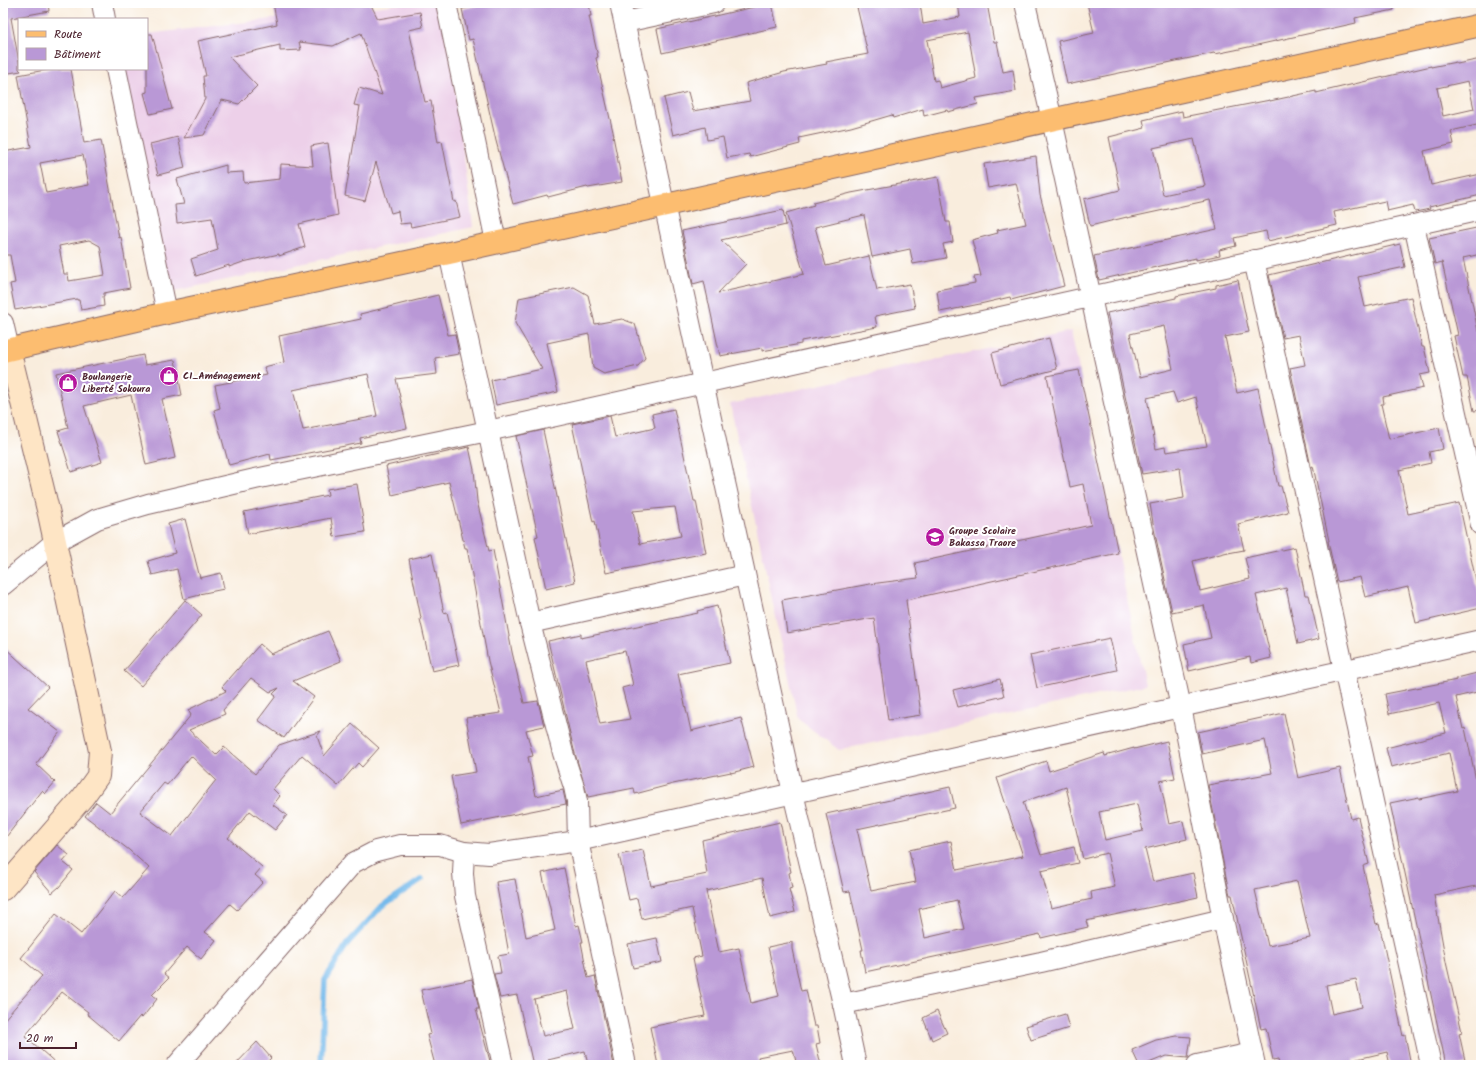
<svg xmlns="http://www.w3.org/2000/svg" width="1484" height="1068" font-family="Kalam,sans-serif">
  <rect width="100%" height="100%" fill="#fff"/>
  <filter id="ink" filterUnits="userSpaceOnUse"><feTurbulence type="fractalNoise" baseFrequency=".025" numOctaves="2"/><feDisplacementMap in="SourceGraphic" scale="8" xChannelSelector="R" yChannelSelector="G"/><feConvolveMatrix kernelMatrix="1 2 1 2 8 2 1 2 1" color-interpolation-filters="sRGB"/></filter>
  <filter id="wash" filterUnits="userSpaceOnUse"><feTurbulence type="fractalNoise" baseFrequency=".012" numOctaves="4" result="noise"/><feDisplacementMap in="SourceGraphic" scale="16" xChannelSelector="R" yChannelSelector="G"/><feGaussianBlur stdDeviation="0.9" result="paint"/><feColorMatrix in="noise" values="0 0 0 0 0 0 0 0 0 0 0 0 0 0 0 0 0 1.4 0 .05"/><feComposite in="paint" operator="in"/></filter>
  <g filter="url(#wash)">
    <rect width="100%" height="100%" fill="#f9eddd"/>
    <g fill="#edd0e9">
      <polygon points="408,3 444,3 473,227 165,293 117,69 147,69 147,34"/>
      <polygon points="1071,331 1145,685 839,750 798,719 730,404"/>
    </g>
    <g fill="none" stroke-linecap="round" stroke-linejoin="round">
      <polyline stroke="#74baeb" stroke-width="5.5" points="321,1065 325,980 347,944 382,906 422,879"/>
    </g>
    <g id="blocks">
      <g fill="#b998d6" fill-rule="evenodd">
        <polygon points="3,3 48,3 49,11 11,18 19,62 19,69 21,71 3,74"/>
        <polygon points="273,3 370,3 378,19 420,12 423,27 409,30 425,102 431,101 438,142 442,141 454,202 456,201 460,217 411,227 410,223 400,224 398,211 391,213 376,162 365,201 345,196 360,106 354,105 359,88 382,95 361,33 333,46 299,42 301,50 280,51 280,45 229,57 257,86 239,104 222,100 204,135 184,138 205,99 203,76 206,76 198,41 277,24"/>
        <polygon points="488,3 589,3 591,16 589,16 598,57 596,58 614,136 613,136 622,182 588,188 587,187 548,197 547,195 513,204 496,141 473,39 469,40 462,9"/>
        <polygon points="772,3 777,27 662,53 657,29"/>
        <path d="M 856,3 L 920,3 L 923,24 L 960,17 L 958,3 L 987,3 L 994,42 L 997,42 L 1003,72 L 1013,70 L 1016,91 L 976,98 L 978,104 L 948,112 L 947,110 L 924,116 L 923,109 L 893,118 L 892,115 L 851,127 L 799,138 L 800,144 L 750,157 L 749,154 L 727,158 L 723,137 L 707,140 L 705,127 L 673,135 L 664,98 L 688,92 L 693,111 L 750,101 L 746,83 L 784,72 L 827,64 L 826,62 L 868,54 ZM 968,32 L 976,78 L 940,88 L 938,80 L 934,81 L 927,40 Z"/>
        <polygon points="1087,3 1393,3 1394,10 1355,18 1356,23 1235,50 1215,54 1214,53 1067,84 1058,41 1094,33"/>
        <polygon points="147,34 152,34 172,109 150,114 144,93 147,92"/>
        <path d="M 1481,59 L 1481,124 L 1451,131 L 1454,144 L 1424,151 L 1431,185 L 1481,174 L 1481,195 L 1429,207 L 1430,209 L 1415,212 L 1413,205 L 1387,211 L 1385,201 L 1334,212 L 1337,225 L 1268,241 L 1266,231 L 1234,238 L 1236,246 L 1219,250 L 1220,255 L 1196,260 L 1196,258 L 1099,280 L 1094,256 L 1217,229 L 1210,200 L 1127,218 L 1127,217 L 1090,226 L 1084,199 L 1120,190 L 1109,137 L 1145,128 L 1143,120 L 1182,111 L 1183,117 L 1270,100 L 1270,101 L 1316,91 L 1316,93 L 1431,66 L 1431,67 L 1456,62 L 1457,64 ZM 1468,81 L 1474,109 L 1443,116 L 1437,88 ZM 1194,139 L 1205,186 L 1163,195 L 1153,148 Z"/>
        <path d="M 51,69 L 71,69 L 84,143 L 101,140 L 119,238 L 121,237 L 130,288 L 104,293 L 104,296 L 103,296 L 104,306 L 81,310 L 79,300 L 77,300 L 77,299 L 15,310 L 10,284 L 15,283 L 10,255 L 6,255 L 3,238 L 3,152 L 31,147 L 18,75 ZM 83,155 L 89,185 L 46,193 L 40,163 ZM 89,240 L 100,246 L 105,275 L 69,281 L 68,274 L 64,274 L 59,246 Z"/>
        <polygon points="178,137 185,168 158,175 150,144"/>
        <polygon points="328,143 338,215 299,224 305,247 279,256 279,254 243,262 229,267 229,265 196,276 191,259 218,250 212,218 177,223 175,205 184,204 177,179 226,165 226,173 243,172 244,183 280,179 281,164 313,166 311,146"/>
        <polygon points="1036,156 1040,195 1064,286 1011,300 1010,297 980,304 940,312 937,290 975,283 974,277 981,276 972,240 998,233 997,230 1026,224 1016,183 988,188 984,164"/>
        <polygon points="938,177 946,222 950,222 953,242 943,244 946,258 913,264 910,249 872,257 864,215 815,227 826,266 869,256 877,290 910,284 915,308 875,316 877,327 801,341 801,344 762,351 762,348 720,356 704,281 693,284 682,231 783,210 786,225 721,240 746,264 718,293 804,274 786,213 814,205 813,203 851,193"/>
        <polygon points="1481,227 1481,254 1463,258 1478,331 1481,330 1481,410 1474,411 1467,377 1463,377 1454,336 1458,335 1442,262 1435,264 1429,238"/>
        <polygon points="1400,244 1405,267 1358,277 1365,307 1411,297 1422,347 1424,347 1430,373 1420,375 1423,388 1383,397 1384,404 1381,404 1389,439 1439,428 1443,449 1429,452 1431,463 1399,470 1408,514 1459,503 1481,604 1481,608 1416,623 1408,587 1365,597 1360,577 1337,582 1328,541 1329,541 1313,466 1311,467 1290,368 1305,365 1299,335 1283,338 1269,275"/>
        <path d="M 1238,280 L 1249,332 L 1225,337 L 1237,393 L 1258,388 L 1278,486 L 1281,486 L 1288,512 L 1238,524 L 1244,550 L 1228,553 L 1228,552 L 1193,561 L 1200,591 L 1250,579 L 1245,558 L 1295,547 L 1305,595 L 1309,595 L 1319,639 L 1298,644 L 1286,588 L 1256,595 L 1271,658 L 1251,663 L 1250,657 L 1189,671 L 1184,644 L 1211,638 L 1204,605 L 1172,612 L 1154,529 L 1150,504 L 1184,498 L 1180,468 L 1142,474 L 1107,313 L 1176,298 L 1176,296 L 1216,288 L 1216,285 ZM 1164,326 L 1173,369 L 1140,377 L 1130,334 ZM 1173,392 L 1177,403 L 1196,397 L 1207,446 L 1166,452 L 1165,447 L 1156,449 L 1147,398 Z"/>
        <polygon points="574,287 588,295 595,324 622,319 635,324 645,358 638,366 604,374 593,368 589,334 547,343 558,392 496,405 491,380 542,369 515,323 519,298"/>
        <path d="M 438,295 L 448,335 L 455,334 L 459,354 L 435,358 L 437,374 L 396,379 L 407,428 L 360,438 L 361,443 L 271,460 L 270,454 L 229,465 L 214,410 L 220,408 L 215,385 L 267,375 L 264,367 L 284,362 L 279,336 L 361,319 L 360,314 ZM 368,374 L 377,416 L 303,430 L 293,390 Z"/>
        <polygon points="1049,338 1057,369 1000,384 992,353"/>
        <polygon points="143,355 145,365 175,360 182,395 162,399 175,458 146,465 131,395 84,406 102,462 71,472 58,431 68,428 56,373"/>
        <polygon points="1079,370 1118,553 906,600 921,715 888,720 874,618 787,633 782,600 870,584 918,578 915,563 1091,525 1083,484 1070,487 1047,376"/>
        <path d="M 674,409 L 694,501 L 696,501 L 706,553 L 606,573 L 595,521 L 593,522 L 572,424 L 610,416 L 615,437 L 655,428 L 652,414 ZM 675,507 L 681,536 L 640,544 L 633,511 Z"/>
        <polygon points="543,430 575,582 546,589 535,537 538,536 516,436"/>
        <polygon points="469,447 474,470 477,501 489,551 493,550 512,652 524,703 538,701 544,726 526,730 533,756 528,757 536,796 563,790 566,804 461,825 451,776 476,772 466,718 501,713 488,661 467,548 465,548 449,482 392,495 386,466"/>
        <polygon points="357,484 365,532 334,537 331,518 248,534 244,512 328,495 327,489"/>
        <polygon points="185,519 200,578 221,573 224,589 199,594 200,595 184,599 177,569 152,575 148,561 175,553 168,524"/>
        <polygon points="432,554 444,613 447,612 459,665 432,671 420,619 421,618 409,559"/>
        <polygon points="185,600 202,615 141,686 124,671"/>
        <path d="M 717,606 L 730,663 L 678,674 L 691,731 L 741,718 L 754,767 L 731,773 L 731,772 L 673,784 L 635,794 L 634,788 L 588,797 L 574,750 L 548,641 L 581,634 L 581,638 L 698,613 L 697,611 ZM 625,651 L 633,685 L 622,688 L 630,719 L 600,724 L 586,660 Z"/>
        <path d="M 328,631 L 341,661 L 293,681 L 314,697 L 284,738 L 258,720 L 276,696 L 273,694 L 279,688 L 270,692 L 251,678 L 223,710 L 225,714 L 189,730 L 216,755 L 224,747 L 255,774 L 279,745 L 321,731 L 317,736 L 324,756 L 352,724 L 379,748 L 362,767 L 358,763 L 338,786 L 302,755 L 273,789 L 280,796 L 273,805 L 287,815 L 275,830 L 250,811 L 228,838 L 262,867 L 255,875 L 263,882 L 237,910 L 230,904 L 205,932 L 216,940 L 201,959 L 187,947 L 164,974 L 169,978 L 152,995 L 157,999 L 142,1018 L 140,1016 L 119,1041 L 87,1014 L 88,1012 L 62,992 L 25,1036 L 58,1065 L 3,1065 L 3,1021 L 42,976 L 21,958 L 56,914 L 81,934 L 115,891 L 123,898 L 149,868 L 129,850 L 85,816 L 96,802 L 110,813 L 191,715 L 188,710 L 226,691 L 222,687 L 260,644 L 271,654 ZM 191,756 L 216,780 L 172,836 L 140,812 L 164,783 L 167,785 Z"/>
        <polygon points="1110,638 1117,670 1037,688 1030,655"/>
        <polygon points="3,646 48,687 28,708 60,732 36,764 55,782 45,794 42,791 3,841"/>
        <polygon points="1481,672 1481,691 1456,697 1463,729 1465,728 1477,785 1481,785 1481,885 1434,895 1446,962 1462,1032 1459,1033 1466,1065 1446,1065 1390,803 1419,797 1419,799 1457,791 1449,753 1391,767 1386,748 1446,733 1439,703 1389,714 1385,694 1457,680 1457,678"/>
        <polygon points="1000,679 1004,696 958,707 953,690"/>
        <path d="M 1284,713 L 1298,778 L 1340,768 L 1351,819 L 1358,817 L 1369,864 L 1363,866 L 1376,924 L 1379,923 L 1403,1036 L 1405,1035 L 1411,1065 L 1390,1065 L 1387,1052 L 1353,1060 L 1354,1065 L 1279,1065 L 1278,1059 L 1273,1060 L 1266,1028 L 1261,1029 L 1232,895 L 1230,895 L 1228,887 L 1208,785 L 1272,773 L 1265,740 L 1202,754 L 1198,732 ZM 1297,881 L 1310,938 L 1268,946 L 1255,890 ZM 1356,979 L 1362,1007 L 1332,1014 L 1326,985 Z"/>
        <path d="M 1167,741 L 1175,778 L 1160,781 L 1169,824 L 1183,821 L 1187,839 L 1145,849 L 1153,882 L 1193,873 L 1198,897 L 1086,921 L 1088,927 L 1041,938 L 1040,934 L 865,972 L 861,950 L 863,950 L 850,891 L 844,892 L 826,814 L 950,787 L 955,808 L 857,829 L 871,891 L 916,882 L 909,850 L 951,841 L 957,870 L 1023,856 L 997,778 L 1046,761 L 1049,771 L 1104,753 L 1105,756 L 1134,748 L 1134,749 ZM 1066,787 L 1083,859 L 1107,853 L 1115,887 L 1091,892 L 1092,899 L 1051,908 L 1041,871 L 1078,863 L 1074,847 L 1041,855 L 1023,802 ZM 1137,804 L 1143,831 L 1105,840 L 1099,812 ZM 957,900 L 964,929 L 925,938 L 919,909 Z"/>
        <polygon points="780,822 791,872 789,873 792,888 789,889 795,912 770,918 762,878 706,891 719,952 739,948 751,1003 779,996 768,947 792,942 792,949 801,991 806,990 814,1026 817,1026 820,1043 816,1044 821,1065 797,1065 793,1050 758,1057 760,1065 658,1065 650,1027 705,1016 693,958 702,956 692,908 642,919 637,898 629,900 619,855 643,850 651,886 707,874 702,840"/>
        <polygon points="57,845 69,855 63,862 73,870 59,887 52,893 34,872"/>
        <path d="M 564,868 L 576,926 L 579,925 L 583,942 L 581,942 L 588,978 L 595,976 L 614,1065 L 588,1065 L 585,1051 L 548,1060 L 550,1065 L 533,1065 L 517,995 L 500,998 L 494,974 L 501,973 L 498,956 L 509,954 L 496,882 L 515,879 L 526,937 L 555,930 L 542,873 ZM 567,991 L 575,1029 L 543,1036 L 534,999 Z"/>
        <polygon points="657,938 662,962 633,968 628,944"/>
        <polygon points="472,979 479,1009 476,1009 491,1065 435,1065 427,1035 431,1034 421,990"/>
        <polygon points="937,1011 947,1033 932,1040 923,1018"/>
        <polygon points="1065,1014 1069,1028 1031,1040 1026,1026"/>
        <polygon points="1177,1036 1191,1037 1188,1058 1166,1056 1144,1065 1139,1065 1132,1050 1156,1040"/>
        <polygon points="257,1042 271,1058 264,1065 235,1065"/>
      </g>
    </g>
  </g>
  <g filter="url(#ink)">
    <use href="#blocks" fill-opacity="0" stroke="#876769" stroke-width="1"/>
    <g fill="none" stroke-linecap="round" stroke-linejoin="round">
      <g stroke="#876769" stroke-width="22">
        <g id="street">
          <polyline points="102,3 105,19"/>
          <polyline points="446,3 496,242"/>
          <polyline points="620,3 793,793 843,1004 856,1065"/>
          <polyline points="1025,3 1052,120 1181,707 1223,919 1255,1065"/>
          <polyline points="625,22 714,3"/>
          <polyline points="116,69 167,313"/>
          <polyline points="1414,225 1481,525"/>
          <polyline points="449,253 530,623 563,753 574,787 577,801 578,841 626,1065"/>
          <polyline points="1254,260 1431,1065"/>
          <polyline points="3,323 9,349"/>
          <polyline points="3,585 55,542 97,519 148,504 255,479 488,431 1481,210"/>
          <polyline points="530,623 745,575"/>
          <polyline points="464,852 463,873 465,896 503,1065"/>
          <polyline points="843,1004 1041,962 1223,919"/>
          <polyline points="177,1065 353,863 376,851 400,845 440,845 464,852 489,854 578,841 1481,640"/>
          <polyline points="1197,1065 1252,1053"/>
        </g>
      </g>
      <g stroke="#876769" stroke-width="24">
        <polyline id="secondary" points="3,889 83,797 98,776 100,751 49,514 9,349"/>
      </g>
      <g stroke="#876769" stroke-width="24">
        <polyline id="primary" points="3,351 167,313 449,253 1481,25"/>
      </g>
      <use href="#street" stroke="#fff" stroke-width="20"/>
      <use href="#secondary" stroke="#fee5c5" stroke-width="22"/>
      <use href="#primary" stroke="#fcbd6f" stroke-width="22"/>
    </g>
  </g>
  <defs>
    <g id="shop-disc" transform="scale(1)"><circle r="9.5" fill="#b5179e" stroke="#fff"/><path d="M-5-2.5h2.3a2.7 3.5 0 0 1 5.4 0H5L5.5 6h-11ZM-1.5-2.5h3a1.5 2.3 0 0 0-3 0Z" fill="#fff"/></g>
    <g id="school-disc" transform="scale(1)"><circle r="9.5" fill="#b5179e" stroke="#fff"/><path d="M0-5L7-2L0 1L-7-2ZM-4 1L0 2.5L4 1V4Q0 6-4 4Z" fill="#fff"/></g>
  </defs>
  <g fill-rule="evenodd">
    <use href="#shop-disc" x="169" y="376"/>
    <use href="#shop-disc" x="68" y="383"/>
    <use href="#school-disc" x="935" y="537"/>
  </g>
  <g text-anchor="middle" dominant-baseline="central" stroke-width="4" stroke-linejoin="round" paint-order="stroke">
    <g font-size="10" font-weight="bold" fill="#4a1f2b" stroke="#fff" text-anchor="start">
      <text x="183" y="376">CI_Aménagement</text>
      <text x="82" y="377">Boulangerie<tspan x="82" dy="12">Liberté Sokoura</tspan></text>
      <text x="949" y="531">Groupe Scolaire<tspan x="949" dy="12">Bakassa Traore</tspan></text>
    </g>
  </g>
  <rect width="1484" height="1068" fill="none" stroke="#fff" stroke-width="16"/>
  <rect x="18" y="18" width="130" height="52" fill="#ffffff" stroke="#b7a5aa"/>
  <rect x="26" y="31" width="20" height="6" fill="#fcbd6f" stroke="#b7a5aa"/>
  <text x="54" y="38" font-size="12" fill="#4a1f2b">Route</text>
  <rect x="26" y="48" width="20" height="12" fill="#b998d6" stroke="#b7a5aa"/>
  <text x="54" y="58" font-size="12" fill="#4a1f2b">Bâtiment</text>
  <path d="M20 1042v6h56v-6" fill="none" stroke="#4a1f2b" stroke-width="2"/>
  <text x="26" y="1042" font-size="12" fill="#4a1f2b" stroke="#ffffff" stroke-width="3" paint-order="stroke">20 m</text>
</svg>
